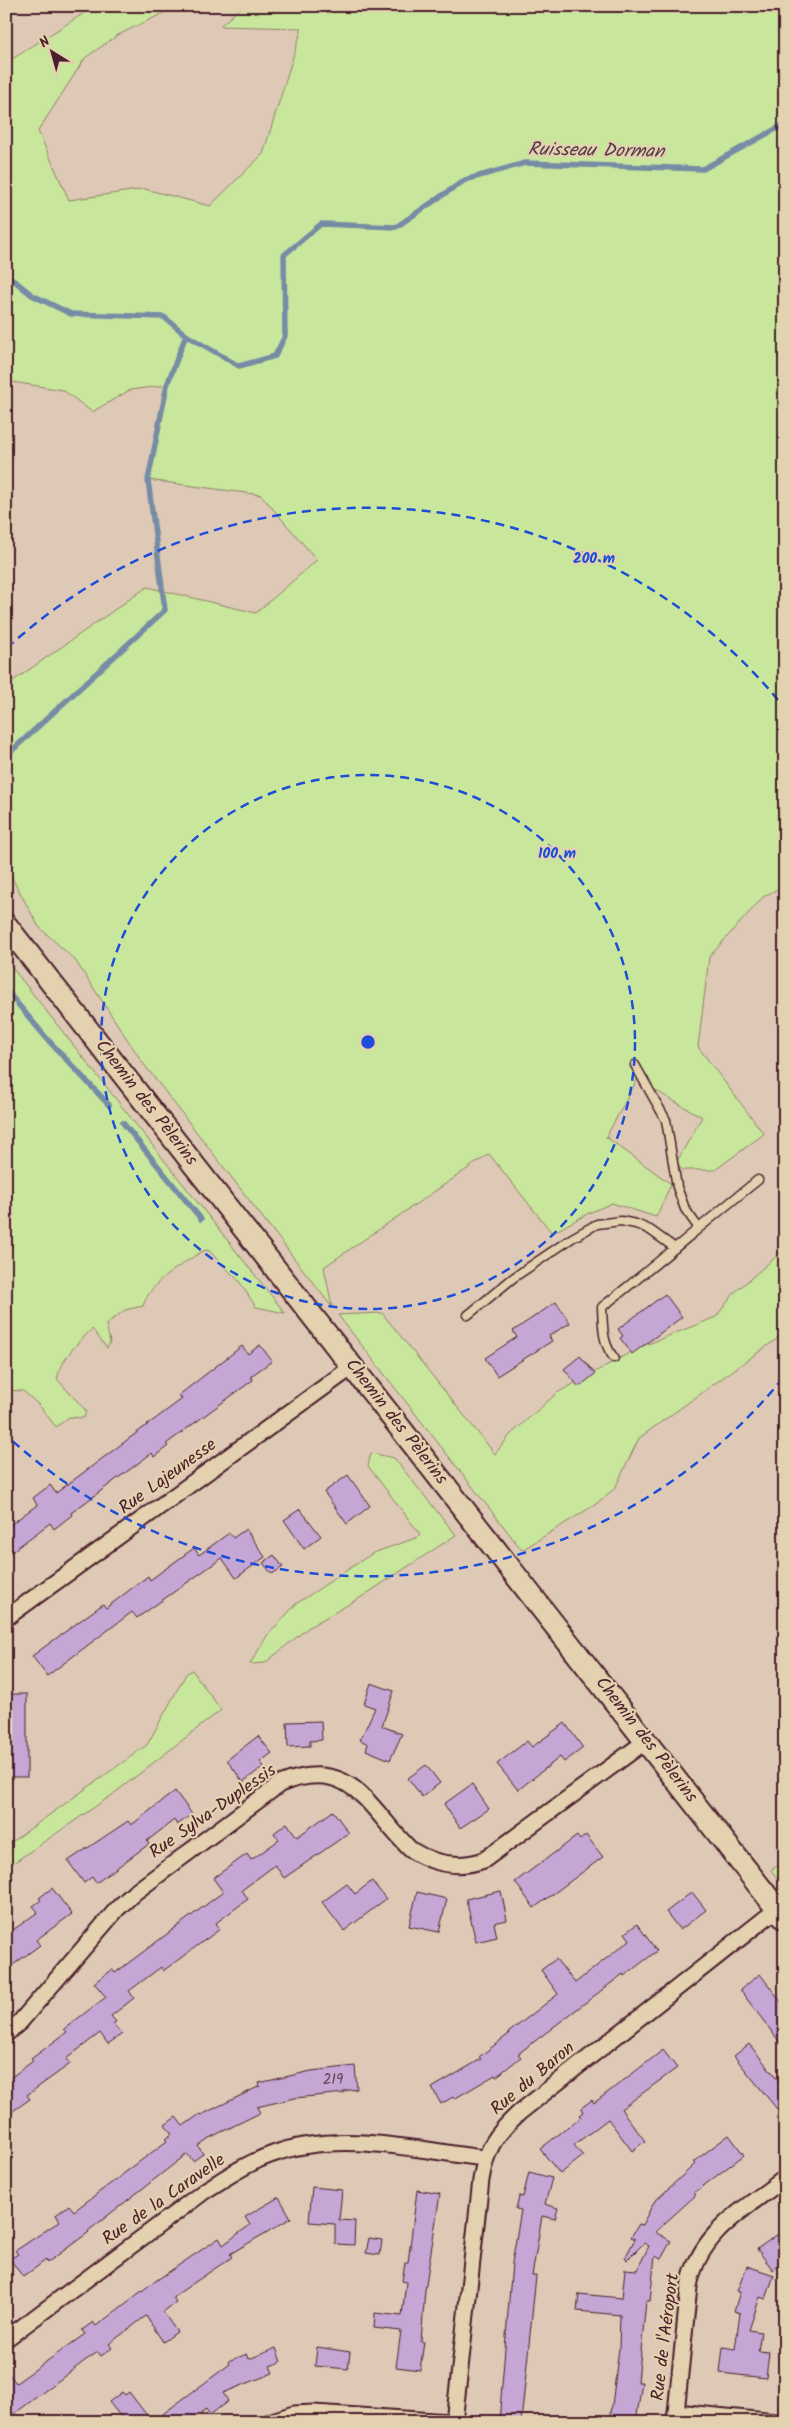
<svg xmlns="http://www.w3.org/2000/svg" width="791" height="2428" font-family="Kalam,sans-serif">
  <rect width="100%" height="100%" fill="#dec9b6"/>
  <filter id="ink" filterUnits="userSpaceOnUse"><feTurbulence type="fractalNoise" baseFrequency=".02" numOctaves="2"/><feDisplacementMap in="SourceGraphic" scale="10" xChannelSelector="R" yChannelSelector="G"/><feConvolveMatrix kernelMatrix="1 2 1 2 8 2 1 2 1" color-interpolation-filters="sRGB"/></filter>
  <g filter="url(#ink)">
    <g fill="#c9e69d" stroke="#8a8264">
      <polygon points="95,6 178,6 118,35 85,58 38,131 69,200 145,189 210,206 263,154 302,28 220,26 243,6 785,6 785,885 763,897 709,957 698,1047 764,1134 715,1170 682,1170 676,1163 702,1117 637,1080 606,1137 671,1184 656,1217 612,1203 589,1213 552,1233 489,1154 324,1267 332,1307 143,1063 75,960 39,927 6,867 6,686 147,587 256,613 317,560 261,495 148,480 167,385 130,390 92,412 63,390 6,381 6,63"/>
      <path d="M 6,960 L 285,1313 L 256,1307 L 239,1281 L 208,1250 L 202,1251 C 181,1266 151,1280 143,1306 L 125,1310 L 106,1324 L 110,1342 L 107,1348 L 92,1329 C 77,1343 62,1358 57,1379 L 86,1411 L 84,1418 L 69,1417 L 56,1427 L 39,1405 L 23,1391 L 6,1390 Z"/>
      <polygon points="785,1249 785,1333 639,1438 615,1488 596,1504 522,1550 338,1315 382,1313 495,1454 511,1434 557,1393 638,1348 716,1317 735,1292"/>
      <polygon points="371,1453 394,1458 456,1535 363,1596 309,1627 265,1663 250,1664 267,1636 296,1604 373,1553 416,1538 420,1534 368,1466"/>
      <polygon points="192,1670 221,1710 112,1795 6,1868 6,1846 147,1745 186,1674"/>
      <polygon points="785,1861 785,1888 771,1870"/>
    </g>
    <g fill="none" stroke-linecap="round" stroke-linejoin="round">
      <g stroke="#768ca4" stroke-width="5.5">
        <polyline points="6,274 32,295 71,314 164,317 186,335 239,366 275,356 285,336 284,255 321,224 396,227 465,180 525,163 703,169 785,124"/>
        <polyline points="6,756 165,610 148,480 167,385 186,335"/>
        <polyline points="6,990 49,1041 109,1105"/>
        <polyline points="123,1123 201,1219"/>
      </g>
    </g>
    <g fill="#c4a7d4" stroke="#4a1f2b">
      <polygon points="665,1294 682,1317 632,1354 620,1338 623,1336 618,1329"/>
      <polygon points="556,1302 570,1323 549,1336 552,1341 497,1376 485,1358 517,1337 513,1331"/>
      <polygon points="260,1345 272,1361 251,1376 253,1380 166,1444 168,1446 154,1457 152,1453 71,1513 72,1515 54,1529 50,1523 6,1556 6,1528 37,1505 33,1498 50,1485 56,1493 182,1399 179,1395 242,1346 248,1354"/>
      <polygon points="580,1356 595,1374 579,1387 564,1369"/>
      <polygon points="348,1475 370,1506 347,1524 324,1492"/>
      <polygon points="300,1509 321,1536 304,1549 284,1520"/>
      <polygon points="246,1529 265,1557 236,1578 222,1558 137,1618 132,1612 47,1676 32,1656 103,1604 106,1608 148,1576 150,1580 194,1548 199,1555 229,1533 233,1538"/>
      <polygon points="274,1555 283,1567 272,1574 263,1563"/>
      <polygon points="371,1683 394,1691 382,1726 402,1734 390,1760 366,1750 368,1744 360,1740 375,1708 364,1704"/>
      <rect x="6" y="1694" width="21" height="83"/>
      <polygon points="321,1721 322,1740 310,1741 310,1746 288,1747 287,1722"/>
      <polygon points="565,1723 583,1748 564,1762 560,1757 518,1790 497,1764 527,1741 532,1747"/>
      <polygon points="258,1736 272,1753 260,1762 264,1766 243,1782 227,1760"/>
      <polygon points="426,1765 440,1783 422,1797 408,1778"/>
      <polygon points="472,1784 489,1809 460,1828 444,1804"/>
      <polygon points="175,1791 192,1814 177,1825 174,1820 147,1841 149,1844 96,1883 92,1877 84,1883 68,1861 128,1821 131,1825 134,1823"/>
      <polygon points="333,1811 349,1833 284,1878 275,1865 242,1890 248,1899 216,1923 220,1929 163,1971 161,1967 129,1991 134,1998 111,2016 116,2022 113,2024 122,2034 108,2044 100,2033 66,2059 70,2064 27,2095 30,2099 6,2116 6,2081 33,2061 31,2059 67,2032 64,2029 106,1997 94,1983 112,1969 115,1973 223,1892 213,1878 247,1854 251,1860 279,1840 274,1833 287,1823 297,1837"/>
      <polygon points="586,1835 603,1857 534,1908 515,1882 577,1836 580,1840"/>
      <polygon points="372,1881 386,1899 344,1931 322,1902 347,1884 355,1894"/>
      <polygon points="52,1888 72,1914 36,1940 40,1945 6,1970 6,1935 38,1912 33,1906 41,1900 39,1898"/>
      <polygon points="501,1891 507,1920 494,1923 497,1937 476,1942 466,1899"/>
      <polygon points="417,1892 447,1899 439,1932 409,1926"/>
      <polygon points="692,1892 706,1910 680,1930 666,1912"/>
      <polygon points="637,1924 657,1951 624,1976 623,1974 518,2054 521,2057 496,2077 495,2075 454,2099 453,2097 441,2104 432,2088 481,2059 479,2057 509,2034 508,2033 558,1994 541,1970 556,1959 575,1983 630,1940 625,1933"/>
      <polygon points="760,1974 785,2007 785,2049 740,1990"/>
      <polygon points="749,2044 785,2088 785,2119 734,2056"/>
      <polygon points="663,2050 677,2068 621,2109 645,2141 632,2151 608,2119 574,2145 583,2156 560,2174 540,2149 581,2117 579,2115 583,2112 581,2108 592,2100 594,2103"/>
      <polygon points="355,2066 357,2089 344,2091 344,2093 295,2098 257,2107 260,2113 209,2138 198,2146 203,2154 193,2161 187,2154 88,2231 89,2232 47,2263 46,2260 23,2277 10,2259 18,2254 15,2251 60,2221 56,2215 69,2205 74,2211 167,2141 165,2139 172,2134 165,2125 176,2117 183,2126 200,2114 201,2115 260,2086 259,2083 311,2071"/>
      <polygon points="729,2135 744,2155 694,2193 696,2195 655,2232 671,2241 661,2259 655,2256 650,2301 646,2301 638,2382 642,2382 636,2422 610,2422 619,2348 620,2315 577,2311 579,2294 622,2298 625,2269 637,2270 649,2246 644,2243 627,2260 625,2258 635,2239 631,2237 639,2224 642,2225 654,2202 695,2164 693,2162"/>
      <polygon points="529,2172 552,2178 545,2204 558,2208 555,2219 542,2216 532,2276 536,2276 521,2422 499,2422 512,2263 521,2210 516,2209 519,2196 523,2197"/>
      <polygon points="312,2187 342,2190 339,2220 355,2221 354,2245 335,2244 335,2224 309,2222"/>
      <polygon points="417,2190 440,2194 425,2290 421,2342 424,2342 420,2370 396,2367 401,2331 374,2328 375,2313 402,2316 406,2282 402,2281 405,2263 408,2263"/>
      <polygon points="279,2197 291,2218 230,2254 232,2257 173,2297 176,2302 163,2312 177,2332 163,2342 146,2316 109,2344 112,2348 101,2356 98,2352 86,2360 6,2420 6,2370 16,2383 85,2334 82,2330 93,2322 96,2326 151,2284 219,2238 223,2245 250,2225 245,2217"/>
      <polygon points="785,2229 785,2261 773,2270 757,2249"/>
      <polygon points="369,2238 382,2240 380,2255 366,2253"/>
      <polygon points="747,2266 774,2275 766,2299 760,2297 749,2330 761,2332 758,2351 769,2352 766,2378 720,2373 723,2347 735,2349 740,2313 734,2311 740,2292 737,2291"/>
      <polygon points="317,2347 350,2352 348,2369 315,2366"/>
      <polygon points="276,2348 281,2362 270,2366 273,2373 223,2393 228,2401 210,2415 206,2409 188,2422 125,2422 109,2402 122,2392 125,2395 129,2392 152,2422 230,2364 229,2361 247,2354 249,2359"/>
    </g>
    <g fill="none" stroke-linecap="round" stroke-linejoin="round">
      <g stroke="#4a1f2b" stroke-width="11">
        <g id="lane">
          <polyline points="635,1065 666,1120 677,1187 685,1209 698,1227"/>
          <polyline points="468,1315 513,1278 572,1238 597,1224 621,1221 636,1224 650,1230 675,1248"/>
          <path d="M 614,1358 C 602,1343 603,1326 602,1307 C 655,1266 705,1222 758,1180"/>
        </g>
      </g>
      <g stroke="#4a1f2b" stroke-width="19">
        <g id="street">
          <polyline points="6,1618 352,1367"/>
          <path d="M 6,2034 L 20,2022 L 117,1909 L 134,1893 L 280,1784 C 352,1755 368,1808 411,1850 C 434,1864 459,1869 484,1860 L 646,1741"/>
          <path d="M 6,2339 L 206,2190 C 227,2177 249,2162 273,2154 C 339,2130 417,2150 484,2158"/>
          <polyline points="676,2412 776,2422"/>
          <polyline points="269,2422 294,2414 314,2413 449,2422"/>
          <path d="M 454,2422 L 481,2180 C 486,2148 496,2134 520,2112 L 777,1909"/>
          <path d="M 675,2422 L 689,2287 C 698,2233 745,2209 785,2178"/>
        </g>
      </g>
      <g stroke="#4a1f2b" stroke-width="25">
        <polyline id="secondary" points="6,925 785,1919"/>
      </g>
      <use href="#lane" stroke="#e4d1af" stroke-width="8"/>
      <use href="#street" stroke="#e4d1af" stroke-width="15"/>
      <use href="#secondary" stroke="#e4d1af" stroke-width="21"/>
    </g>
  </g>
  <g fill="none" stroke="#1d4ed8" stroke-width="2.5" stroke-dasharray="9 6">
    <circle cx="368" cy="1042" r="267"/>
    <path d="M783 1378A534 534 0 0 1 7 1436M7 648A534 534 0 0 1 783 706"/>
  </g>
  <g text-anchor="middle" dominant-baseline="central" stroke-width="4.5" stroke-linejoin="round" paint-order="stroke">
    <g font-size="15" fill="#684155">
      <text x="333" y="2080">219</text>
    </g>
    <g font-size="18" fill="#4a1f2b" stroke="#e4d1af">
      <text transform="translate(146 1103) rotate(52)">Chemin des Pèlerins</text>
      <text transform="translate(396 1422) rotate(52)">Chemin des Pèlerins</text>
      <text transform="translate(168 1477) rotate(-36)">Rue Lajeunesse</text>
      <text transform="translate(646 1740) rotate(52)">Chemin des Pèlerins</text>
      <text transform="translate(213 1812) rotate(-35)">Rue Sylva-Duplessis</text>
      <text transform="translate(533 2079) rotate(-40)">Rue du Baron</text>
      <text transform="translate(164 2200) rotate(-35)">Rue de la Caravelle</text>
      <text transform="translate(666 2337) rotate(-83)">Rue de l'Aéroport</text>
    </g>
    <g font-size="19" font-style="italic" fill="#553a49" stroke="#e4d1af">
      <text transform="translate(596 151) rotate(1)">Ruisseau Dorman</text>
    </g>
  </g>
  <circle cx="368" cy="1042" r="8" fill="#1d4ed8" stroke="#e4d1af" stroke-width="2.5"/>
  <g font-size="15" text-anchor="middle" font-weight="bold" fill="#1d4ed8" stroke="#e4d1af" stroke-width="4.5" stroke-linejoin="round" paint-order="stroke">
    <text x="594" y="563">200 m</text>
    <text x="557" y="858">100 m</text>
  </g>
  <rect width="791" height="2428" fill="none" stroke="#e4d1af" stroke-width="25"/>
  <rect x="12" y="12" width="766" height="2403" fill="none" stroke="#4a1f2b" stroke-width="2" filter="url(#ink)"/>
  <g transform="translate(52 52) rotate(323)" stroke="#e4d1af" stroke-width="4" paint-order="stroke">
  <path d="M0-4L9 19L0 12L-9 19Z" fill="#4a1f2b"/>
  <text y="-8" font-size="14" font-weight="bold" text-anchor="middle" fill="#4a1f2b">N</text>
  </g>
</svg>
